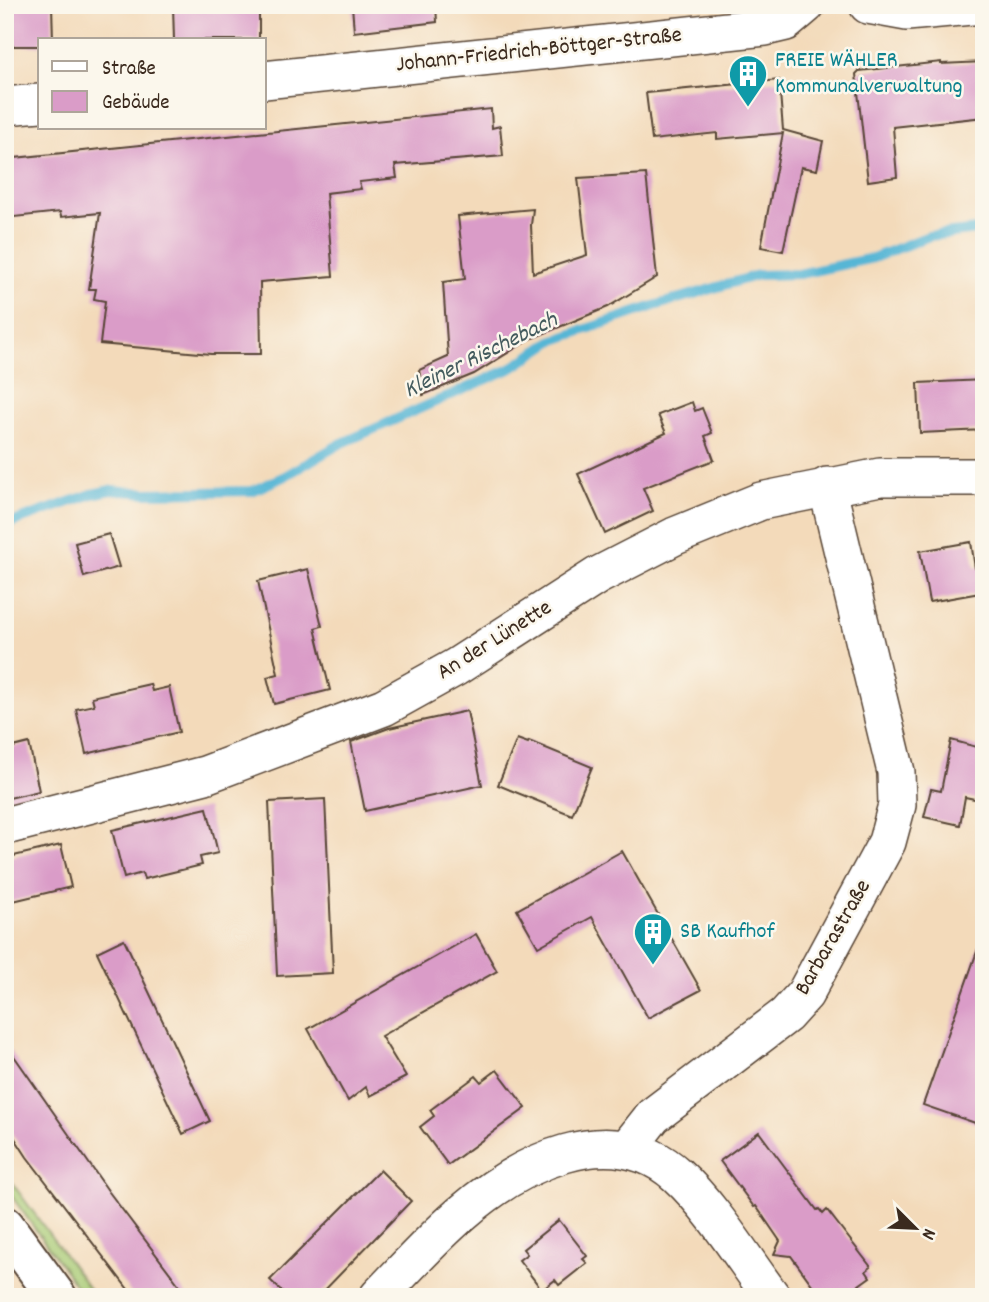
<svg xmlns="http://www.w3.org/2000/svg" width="989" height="1302" font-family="Dekko,sans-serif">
  <rect width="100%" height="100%" fill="#fbf7ec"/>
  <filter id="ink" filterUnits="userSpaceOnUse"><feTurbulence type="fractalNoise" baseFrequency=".0143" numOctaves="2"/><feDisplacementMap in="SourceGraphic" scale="14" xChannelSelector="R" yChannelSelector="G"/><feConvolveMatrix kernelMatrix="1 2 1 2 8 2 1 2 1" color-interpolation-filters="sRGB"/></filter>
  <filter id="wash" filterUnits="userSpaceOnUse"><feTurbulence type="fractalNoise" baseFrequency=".00686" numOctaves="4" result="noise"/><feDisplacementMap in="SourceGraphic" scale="28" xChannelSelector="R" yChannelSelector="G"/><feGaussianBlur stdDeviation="1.57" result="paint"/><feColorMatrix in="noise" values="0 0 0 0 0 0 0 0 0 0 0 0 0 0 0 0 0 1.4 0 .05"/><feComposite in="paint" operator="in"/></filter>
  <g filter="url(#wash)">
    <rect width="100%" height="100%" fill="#f3daba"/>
    <polygon fill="#a7ca73" stroke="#717a48" stroke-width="2" points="5,1173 95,1297 84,1297 5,1187"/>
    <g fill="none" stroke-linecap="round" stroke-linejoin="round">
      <polyline stroke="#56b6d5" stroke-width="10" points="5,525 92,494 111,490 147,493 252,491 285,476 340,444 512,368 552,341 654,306 758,275 799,274 873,258 929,236 984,229"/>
    </g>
    <g id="blocks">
      <g fill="#da9cc8">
        <polygon points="5,5 52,5 53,40 40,40 40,46 5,46"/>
        <polygon points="173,5 259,5 259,40 174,40"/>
        <polygon points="352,5 436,5 437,22 354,32"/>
        <polygon points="941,62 941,64 984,62 984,117 893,127 897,177 868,181 856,74 859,71"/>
        <polygon points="779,80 783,130 823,141 817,170 801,167 783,251 761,247 783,133 717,139 717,133 652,140 646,93"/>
        <polygon points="491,109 492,128 500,126 503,156 395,165 397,178 359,182 361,189 326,193 333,276 260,282 261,354 211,354 100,344 105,301 94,299 96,289 89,289 100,213 61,217 60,212 5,218 5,159"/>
        <polygon points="646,174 657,277 608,307 530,339 474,374 423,395 419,370 448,357 443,282 465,279 458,216 533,209 531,225 533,273 587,255 578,178"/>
        <polygon points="984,380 984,430 920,433 918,383"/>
        <polygon points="692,402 695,411 702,408 712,433 705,436 714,460 643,488 653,511 605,534 578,474 666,433 658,415"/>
        <polygon points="109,534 119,567 84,577 75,543"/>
        <polygon points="971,542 975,568 984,566 984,590 979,591 980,593 929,602 920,551"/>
        <polygon points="308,569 322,626 315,628 330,690 274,704 267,677 278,674 258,581"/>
        <polygon points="150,684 152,691 169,687 179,732 86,754 76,709 94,705 92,697"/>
        <polygon points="467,711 482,785 365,811 351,742 389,728"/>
        <polygon points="517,739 528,743 529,741 592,767 572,815 498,785"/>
        <polygon points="951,740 984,749 984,801 965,797 960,825 924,817 931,789 941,791"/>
        <polygon points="29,743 39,791 5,799 5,749"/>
        <polygon points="325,799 333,973 277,976 269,802"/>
        <polygon points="207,808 218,853 200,857 202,865 144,879 142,873 124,878 112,830"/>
        <polygon points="61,845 71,887 5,903 5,858"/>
        <polygon points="622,851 701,990 648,1018 592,917 538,947 517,910"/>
        <polygon points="476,934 497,971 381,1036 406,1077 370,1096 366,1087 348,1101 308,1029"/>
        <polygon points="124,939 210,1121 183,1134 97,952"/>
        <polygon points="980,943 984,943 984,1126 923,1105"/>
        <polygon points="5,1043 109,1192 188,1297 134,1297 27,1157 5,1123"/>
        <polygon points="497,1070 526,1108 448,1165 420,1127 434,1116 430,1110 476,1076 481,1082"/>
        <polygon points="759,1132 817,1210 819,1209 823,1214 827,1210 871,1267 866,1271 870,1277 859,1285 867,1297 821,1297 791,1256 774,1254 780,1241 756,1206 754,1207 720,1161"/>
        <polygon points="380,1170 411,1201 318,1297 288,1297 270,1280"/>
        <polygon points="559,1220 587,1256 583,1259 587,1263 559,1285 555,1280 542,1290 519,1260 527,1254 523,1249"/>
      </g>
    </g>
  </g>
  <g filter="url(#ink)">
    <use href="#blocks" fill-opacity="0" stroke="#574435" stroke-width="2"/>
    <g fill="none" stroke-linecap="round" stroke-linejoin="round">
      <g stroke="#574435" stroke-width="40">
        <g id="minor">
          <polyline points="868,5 907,12 982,5"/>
          <polyline points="264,80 765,27 786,22 806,5"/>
          <polyline points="5,106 40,103"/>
          <polyline points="5,826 205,775 384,707 456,667 597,576 675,536 761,501 880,477 984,477"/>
          <polyline points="627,1149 653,1116 786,1015 805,994 887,842 897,805 896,772 827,486"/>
          <path d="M 378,1297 C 405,1269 432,1239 461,1214 C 517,1165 610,1115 677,1175 C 712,1207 743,1258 772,1297"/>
        </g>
      </g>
      <g stroke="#574435" stroke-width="42">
        <polyline id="major" points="5,1226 57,1297"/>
      </g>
      <use href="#minor" stroke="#fff" stroke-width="37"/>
      <use href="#major" stroke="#fff" stroke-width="38"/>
    </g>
  </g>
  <defs>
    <g id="building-pin" transform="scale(2.0125)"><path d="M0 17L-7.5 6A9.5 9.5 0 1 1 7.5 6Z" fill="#0f9aa8" stroke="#fbf7ec"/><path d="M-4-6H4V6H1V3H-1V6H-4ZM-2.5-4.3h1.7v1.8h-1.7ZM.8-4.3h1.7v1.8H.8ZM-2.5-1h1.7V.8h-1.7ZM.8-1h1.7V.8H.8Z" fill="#fff"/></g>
  </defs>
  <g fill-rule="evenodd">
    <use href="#building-pin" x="748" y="74"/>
    <use href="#building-pin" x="653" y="932"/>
  </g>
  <g text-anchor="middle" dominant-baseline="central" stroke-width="5" stroke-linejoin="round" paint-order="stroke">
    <g font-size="23" fill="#3b2a1e" stroke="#fbf7ec">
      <text transform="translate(539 51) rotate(-6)">Johann-Friedrich-Böttger-Straße</text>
      <text transform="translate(495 641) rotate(-32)">An der Lünette</text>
      <text transform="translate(834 938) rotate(-60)">Barbarastraße</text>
    </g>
    <g font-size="23" fill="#0d838f" stroke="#fbf7ec" text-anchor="start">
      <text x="775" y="61">FREIE WÄHLER<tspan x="775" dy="26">Kommunalverwaltung</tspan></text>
      <text x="680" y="932">SB Kaufhof</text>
    </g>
    <g font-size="24" font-style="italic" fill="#445b5e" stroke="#fbf7ec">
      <text transform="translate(481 356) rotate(-26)">Kleiner Rischebach</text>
    </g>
  </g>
  <rect width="989" height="1302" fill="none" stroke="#fbf7ec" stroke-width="28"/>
  <rect x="38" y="38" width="228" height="91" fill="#fbf7ec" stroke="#aea59a" stroke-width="2"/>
  <rect x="52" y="61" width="35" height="10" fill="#ffffff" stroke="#aea59a" stroke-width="2"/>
  <text x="102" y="74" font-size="21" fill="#3b2a1e">Straße</text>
  <rect x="52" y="91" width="35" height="21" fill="#da9cc8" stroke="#aea59a" stroke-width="2"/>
  <text x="102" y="108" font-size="21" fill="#3b2a1e">Gebäude</text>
  <g transform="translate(915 1228) rotate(114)" stroke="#fbf7ec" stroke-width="5" paint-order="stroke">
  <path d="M0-5L12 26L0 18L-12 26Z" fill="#3b2a1e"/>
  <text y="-10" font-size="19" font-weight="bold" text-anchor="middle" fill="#3b2a1e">N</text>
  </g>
</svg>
